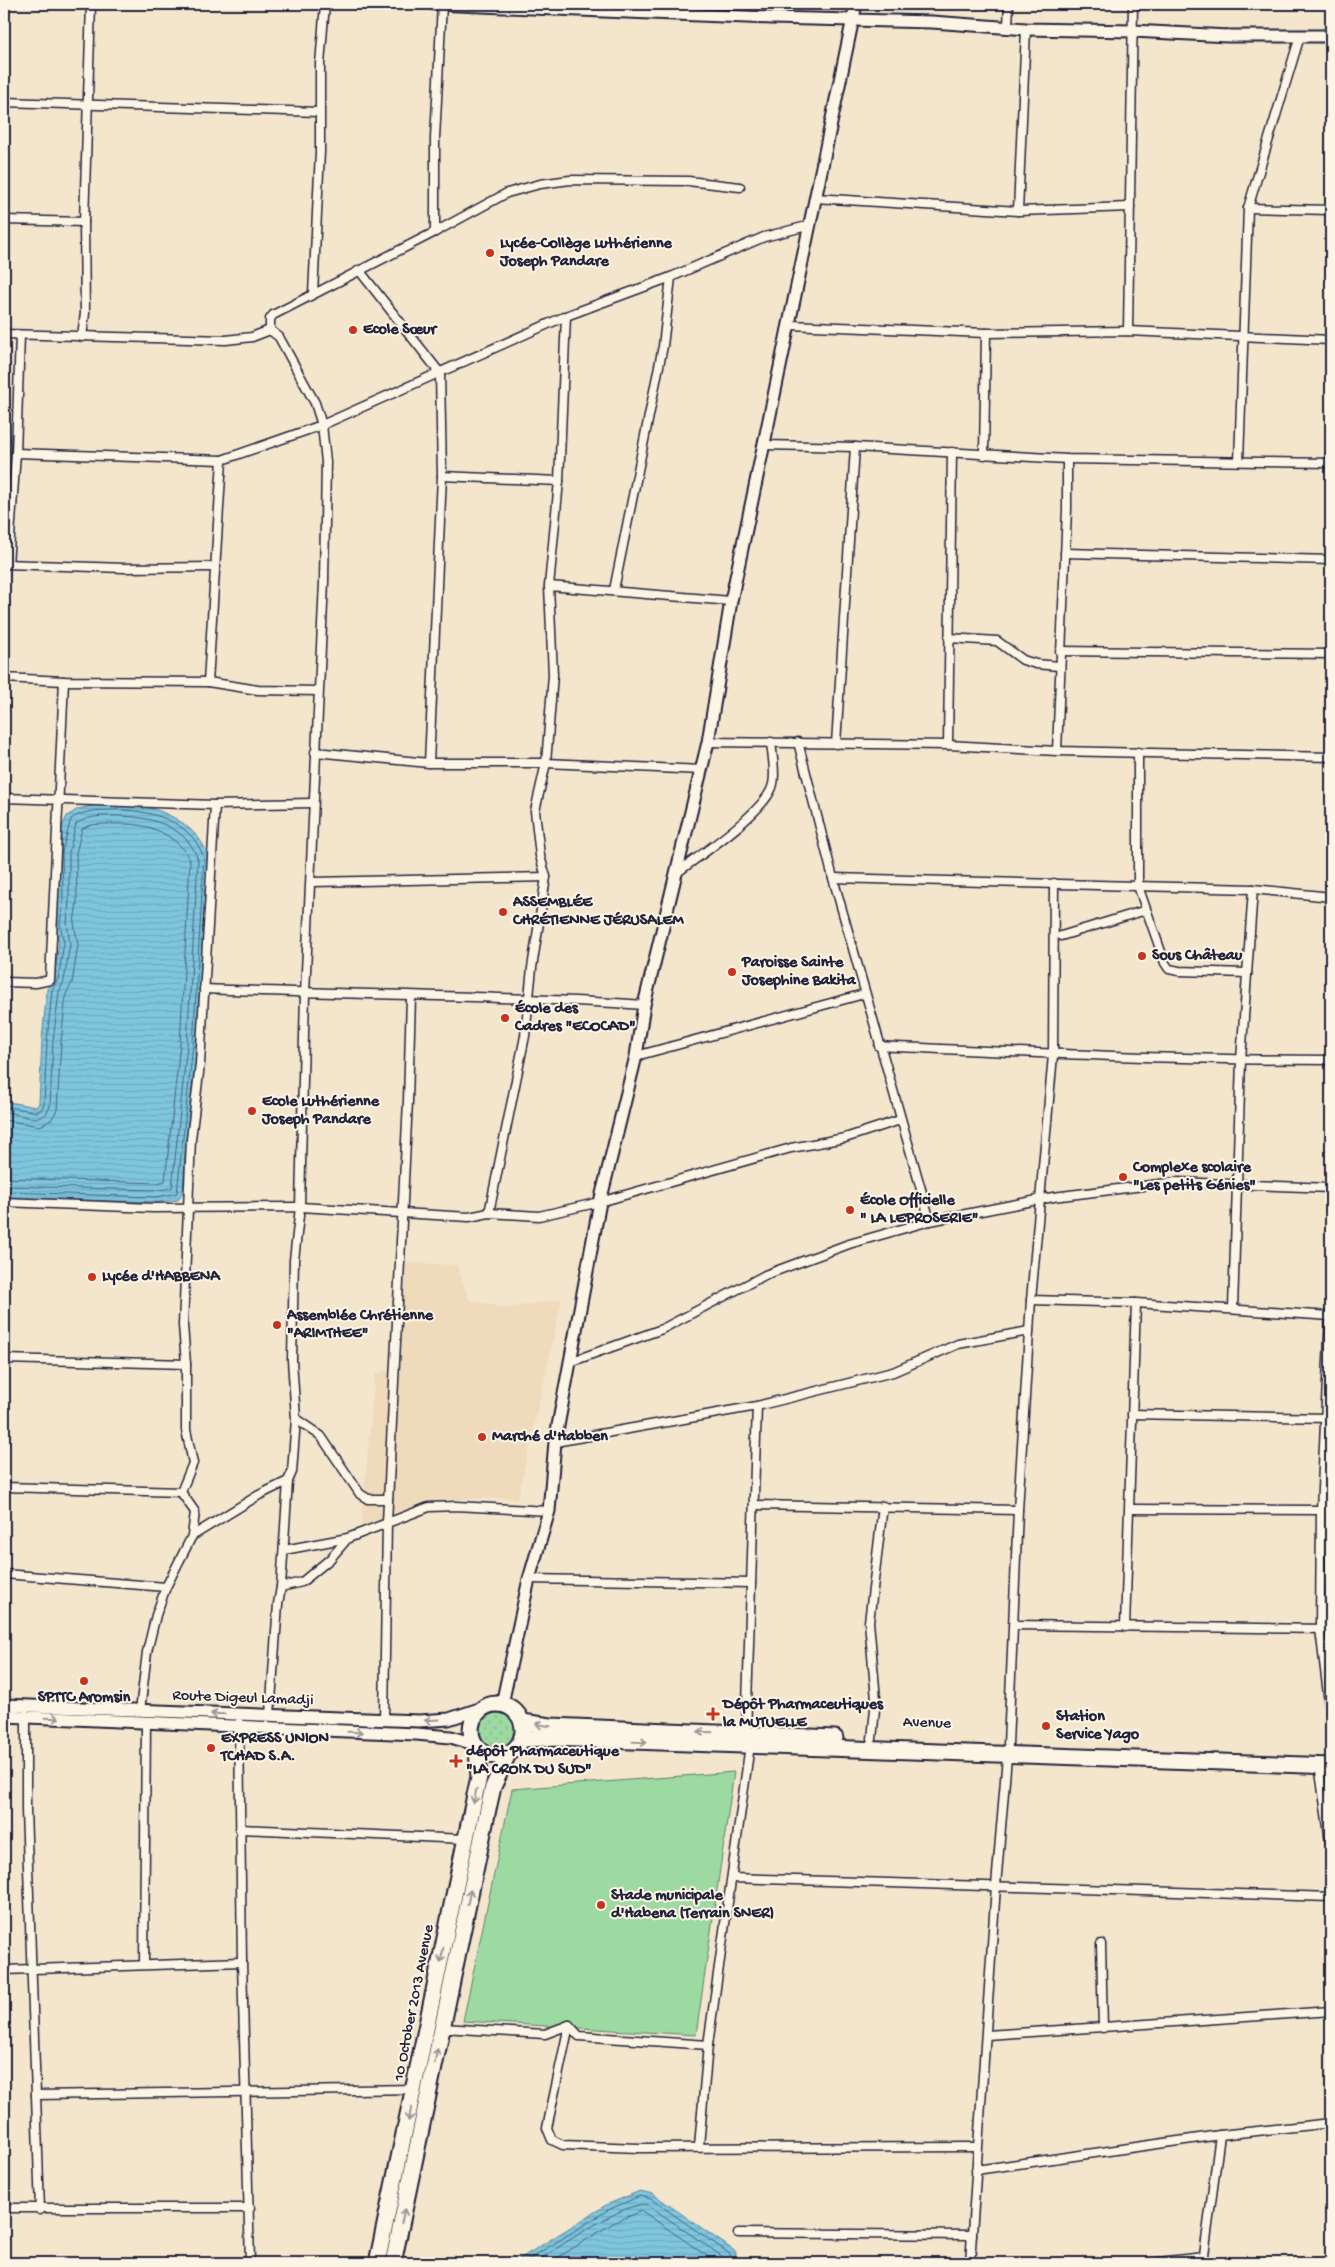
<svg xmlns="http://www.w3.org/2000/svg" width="1335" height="2267" font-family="'Gochi Hand',sans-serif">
  <defs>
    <pattern id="grass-dots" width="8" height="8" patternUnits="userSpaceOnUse" patternTransform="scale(1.25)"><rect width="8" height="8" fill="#9cdaa2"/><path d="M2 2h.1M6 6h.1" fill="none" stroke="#86bb8c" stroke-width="1.8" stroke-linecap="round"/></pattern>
    <pattern id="water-rules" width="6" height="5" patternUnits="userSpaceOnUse" patternTransform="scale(1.25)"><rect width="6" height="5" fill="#7ec6de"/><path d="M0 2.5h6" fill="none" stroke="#6daabf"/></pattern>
  </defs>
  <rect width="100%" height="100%" fill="#f4e5cd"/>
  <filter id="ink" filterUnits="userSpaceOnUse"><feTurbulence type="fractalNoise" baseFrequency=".02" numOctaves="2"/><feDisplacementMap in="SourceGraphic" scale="10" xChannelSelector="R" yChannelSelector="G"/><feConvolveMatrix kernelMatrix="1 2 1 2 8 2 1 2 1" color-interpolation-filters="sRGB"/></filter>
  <g filter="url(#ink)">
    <polygon fill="#efdabc" points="406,1263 457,1265 469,1300 508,1308 562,1299 518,1498 445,1499 360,1537 375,1375 398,1366"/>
    <circle fill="url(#grass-dots)" stroke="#5f7e6e" cx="498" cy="1731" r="18"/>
    <polygon fill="#9cdaa2" stroke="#5f7e6e" points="734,1772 696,2035 463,2021 512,1789"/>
    <g fill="url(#water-rules)" stroke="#59849d">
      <path d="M 134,804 C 166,810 199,826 209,858 L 198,1045 L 185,1153 L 183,1192 L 178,1200 L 158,1202 L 7,1198 L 4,1196 L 4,1101 L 36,1107 L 39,1103 L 42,1040 L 47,989 L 54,978 L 59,942 L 55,924 L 58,902 L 57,851 L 62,827 L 67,816 L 78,809 L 96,805 Z"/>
      <polygon points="640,2191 653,2194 736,2252 735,2263 513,2263 606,2205"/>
    </g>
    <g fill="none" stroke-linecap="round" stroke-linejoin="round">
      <g stroke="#47647c" stroke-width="1">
        <path d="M 4,1106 L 37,1112 L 41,1110 L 44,1104 L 47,1041 L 52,990 L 58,979 L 64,943 L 60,924 L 63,902 L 62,852 L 71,819 C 83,811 97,810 112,810 C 148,809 193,820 204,859 L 193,1045 L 177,1193 L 157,1197 L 4,1192"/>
        <path d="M 4,1112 C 20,1112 43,1129 50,1106 L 53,1041 L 59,992 L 64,981 L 70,944 L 67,923 L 69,902 L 69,852 L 76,824 C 86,817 98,816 110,816 C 143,815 187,823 198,860 L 187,1044 L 172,1188 L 157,1190 L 4,1186"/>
        <path d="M 4,1120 L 40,1126 L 51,1120 L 57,1110 L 61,1042 L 66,994 L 72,983 L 78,945 L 74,923 L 77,902 L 76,853 L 82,829 C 89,824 100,824 108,824 C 135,823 156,825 177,843 C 184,849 188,853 190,861 L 180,1044 L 165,1181 L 157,1183 L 4,1178"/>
        <polyline points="523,2263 608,2210 640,2196 651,2199 730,2254 731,2263"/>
        <path d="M 534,2263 C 555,2250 627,2199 648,2205 L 723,2257 L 724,2263"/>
        <polyline points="549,2263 615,2222 642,2211 717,2263"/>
      </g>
      <g stroke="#22223b" stroke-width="11">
        <g id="street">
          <polyline points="1008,26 1009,4"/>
          <polyline points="1329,36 1331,19"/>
          <polyline points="4,102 319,112"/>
          <polyline points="815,198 1018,211 1130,207"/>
          <polyline points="1248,208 1331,210"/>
          <polyline points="1018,211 1026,29"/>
          <polyline points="4,220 84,222"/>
          <polyline points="435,232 435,138 442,4"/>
          <polyline points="359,270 440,373 442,476 429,763"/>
          <polyline points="313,294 320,152 320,64 325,4"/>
          <polyline points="790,325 986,333 1128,331 1331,340"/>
          <polyline points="270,330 270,319 273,315 435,232 507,193 540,184 570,180 688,181 740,187"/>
          <polyline points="1128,331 1133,4"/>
          <polyline points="4,334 226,340 252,337 270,330"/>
          <polyline points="82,337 85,313 84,222 91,4"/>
          <polyline points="764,445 855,447 1067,459 1331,463"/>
          <polyline points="16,453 222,460 322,425 566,316 671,277 764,237 811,225"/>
          <polyline points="984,455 986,333"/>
          <polyline points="1239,461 1248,208 1300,36"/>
          <polyline points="442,476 559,481"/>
          <polyline points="1065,553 1331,560"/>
          <polyline points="5,564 124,568 216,567"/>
          <polyline points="8,564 16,453 20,335"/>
          <polyline points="549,586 731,601"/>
          <polyline points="614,590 663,346 671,277"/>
          <polyline points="949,638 997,641 1023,660 1036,664 1059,666"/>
          <polyline points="1060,651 1331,654"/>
          <polyline points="4,678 64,681 208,682 258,690 318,691"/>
          <polyline points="208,682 222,460"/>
          <polyline points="708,742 948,745 1057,751 1331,757"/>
          <polyline points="798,742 833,878"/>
          <polyline points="836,744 855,447"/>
          <polyline points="948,745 952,452"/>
          <polyline points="1057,751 1067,509 1067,459"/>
          <polyline points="315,752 429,763 546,763 702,770"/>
          <polyline points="1138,752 1138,886 1165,963 1169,969 1179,971 1247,973"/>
          <polyline points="4,798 215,805 313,803"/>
          <path d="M 678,872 C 700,855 768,810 773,784 C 776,772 772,754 771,742"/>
          <polyline points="312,882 546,877"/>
          <polyline points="1061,936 1146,910"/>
          <polyline points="4,982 36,983 50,980 64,681"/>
          <path d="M 204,989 C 351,995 498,995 644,1005"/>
          <path d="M 879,1046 C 1030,1053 1180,1060 1331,1060"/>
          <polyline points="636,1056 864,994"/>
          <polyline points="4,1202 153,1208 300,1207 469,1217 489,1213 539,1216 600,1202 791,1148 845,1138 900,1120"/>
          <polyline points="489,1213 525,1036 532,968 546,877 540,856 535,811 546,763 553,675 549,586 559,481 566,316"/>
          <polyline points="930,1221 833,878 1253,889 1331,897"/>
          <polyline points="1031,1300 1136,1303 1331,1316"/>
          <polyline points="1233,1309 1241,1060 1253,889"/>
          <polyline points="1330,1316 1321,1510 1320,1629 1331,1719"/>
          <polyline points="4,1359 186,1364"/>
          <polyline points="570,1362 662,1329 765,1275 849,1244 930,1221 1053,1197 1176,1182 1331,1188"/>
          <polyline points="1132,1414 1326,1418"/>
          <polyline points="296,1419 321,1436 360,1494 368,1499 388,1499"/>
          <polyline points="555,1442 757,1406 893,1372 958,1344 1029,1331"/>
          <polyline points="4,1487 181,1492"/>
          <polyline points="181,1492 193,1463 186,1430 186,1364 183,1325 191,1139 200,1064 215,805"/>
          <polyline points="755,1505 1018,1510"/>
          <polyline points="1130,1509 1321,1510"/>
          <polyline points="192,1536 259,1495 288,1481 292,1472 296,1419 292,1360 294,1260 300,1207 305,993 324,582 326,462 322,425 315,403 279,337 270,330"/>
          <polyline points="284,1550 348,1538"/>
          <polyline points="4,1574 166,1587"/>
          <polyline points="529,1579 751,1583"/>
          <polyline points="281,1587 288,1481"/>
          <polyline points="1014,1625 1331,1629"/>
          <polyline points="1125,1627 1136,1303"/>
          <polyline points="140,1711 147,1652 156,1615 166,1587 192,1536 195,1512 181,1492"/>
          <polyline points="26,1715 26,1810 40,2210"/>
          <polyline points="270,1715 278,1604 281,1587 302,1582 330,1559 348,1538 429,1507 456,1506 549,1511"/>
          <polyline points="384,1720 387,1522 408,1101 411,997"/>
          <polyline points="239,1723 242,1962 250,2263"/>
          <polyline points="746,1734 757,1406"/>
          <polyline points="872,1739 876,1699 869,1622 883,1506"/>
          <polyline points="1319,1765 1331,1848"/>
          <polyline points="240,1829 465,1839"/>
          <polyline points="732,1878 1331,1897"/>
          <polyline points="1101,1944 1103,2028"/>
          <polyline points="144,1964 146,1722"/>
          <polyline points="4,1970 242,1962"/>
          <polyline points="569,2025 547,2128 552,2140 563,2145 638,2148 977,2147"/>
          <polyline points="442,2028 545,2034 569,2025 579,2036 708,2045"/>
          <polyline points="987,2035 1331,2011"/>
          <polyline points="36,2095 415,2089"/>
          <polyline points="699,2146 708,2045 750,1745"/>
          <polyline points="976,2170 1220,2135 1331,2123"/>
          <polyline points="4,2208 250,2208"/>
          <polyline points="738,2233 972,2235"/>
          <polyline points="970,2263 996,1886 1008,1745 1018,1510 1031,1300 1053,1055 1054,883"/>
          <polyline points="1149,2263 1204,2257"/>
          <polyline points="1203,2263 1220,2135"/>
        </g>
      </g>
      <g stroke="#22223b" stroke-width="15">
        <g id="secondary">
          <polyline points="434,4 772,18 932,22 1026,29 1133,31 1228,36 1331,36"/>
          <polyline points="502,1704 529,1579 549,1511 555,1442 600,1202 636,1056 644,1005 708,742 731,601 856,4"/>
          <polyline points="4,1705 419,1721 449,1719 479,1709"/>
          <polyline points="4,1716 416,1734 451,1737 474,1744"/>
        </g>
      </g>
      <g stroke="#22223b" stroke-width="19">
        <g id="highway">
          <circle cx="497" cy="1730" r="26"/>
          <polyline points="522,1722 551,1726 835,1738"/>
          <polyline points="521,1739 550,1738 1331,1766"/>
          <polyline points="377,2263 475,1795 479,1777 477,1748"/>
          <polyline points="393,2263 488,1809 493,1787 508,1754"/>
        </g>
      </g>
      <use href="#street" stroke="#fcf5e5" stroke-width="8"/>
      <use href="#secondary" stroke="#fcf5e5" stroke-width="11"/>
      <use href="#highway" stroke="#fcf5e5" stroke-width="15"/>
    </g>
    <defs><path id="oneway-shaft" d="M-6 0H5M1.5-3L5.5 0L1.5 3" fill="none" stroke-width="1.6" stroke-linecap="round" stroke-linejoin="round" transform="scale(1.25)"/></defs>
    <g stroke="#9a9698">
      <use href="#oneway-shaft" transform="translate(218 1714) rotate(-178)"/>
      <use href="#oneway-shaft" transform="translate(52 1718) rotate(2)"/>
      <use href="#oneway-shaft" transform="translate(432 1720) rotate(177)"/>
      <use href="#oneway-shaft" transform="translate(543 1725) rotate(-171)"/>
      <use href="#oneway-shaft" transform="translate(355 1732) rotate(2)"/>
      <use href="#oneway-shaft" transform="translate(705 1732) rotate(-178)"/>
      <use href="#oneway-shaft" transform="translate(640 1742) rotate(2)"/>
      <use href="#oneway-shaft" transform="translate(475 1796) rotate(102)"/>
      <use href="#oneway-shaft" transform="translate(469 1897) rotate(-78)"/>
      <use href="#oneway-shaft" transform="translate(442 1955) rotate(101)"/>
      <use href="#oneway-shaft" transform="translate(436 2056) rotate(-79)"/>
      <use href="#oneway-shaft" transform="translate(410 2114) rotate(102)"/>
      <use href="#oneway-shaft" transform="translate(403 2216) rotate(-78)"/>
    </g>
  </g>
  <g fill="#c8321e" stroke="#fcf5e5" stroke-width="2">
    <circle cx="490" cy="253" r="5"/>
    <circle cx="353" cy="330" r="5"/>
    <circle cx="503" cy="912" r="5"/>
    <circle cx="1142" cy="956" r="5"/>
    <circle cx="732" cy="972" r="5"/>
    <circle cx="505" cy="1018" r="5"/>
    <circle cx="252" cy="1111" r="5"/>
    <circle cx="1123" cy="1177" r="5"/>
    <circle cx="850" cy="1210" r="5"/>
    <circle cx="92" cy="1277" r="5"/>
    <circle cx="277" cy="1325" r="5"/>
    <circle cx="482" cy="1437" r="5"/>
    <circle cx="84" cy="1681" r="5"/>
    <path d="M710.5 1706.5h5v5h5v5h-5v5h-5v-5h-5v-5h5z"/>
    <circle cx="1046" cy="1726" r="5"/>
    <circle cx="211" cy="1748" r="5"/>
    <path d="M453.5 1753.5h5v5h5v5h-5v5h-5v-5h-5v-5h5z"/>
    <circle cx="601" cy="1905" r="5"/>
  </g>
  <g text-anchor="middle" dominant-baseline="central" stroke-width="4" stroke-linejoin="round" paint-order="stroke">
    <g font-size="16" font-weight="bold" fill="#22223b" stroke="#fcf5e5" text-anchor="start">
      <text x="500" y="244">Lycée-Collège Luthérienne<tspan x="500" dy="18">Joseph Pandare</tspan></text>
      <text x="363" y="330">Ecole Sœur</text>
      <text x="513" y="903">ASSEMBLÉE<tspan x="513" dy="18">CHRÉTIENNE JÉRUSALEM</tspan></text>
      <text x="1152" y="956">Sous Château</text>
      <text x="742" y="963">Paroisse Sainte<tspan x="742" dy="18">Josephine Bakita</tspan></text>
      <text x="515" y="1009">École des<tspan x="515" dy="18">Cadres "ECOCAD"</tspan></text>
      <text x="262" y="1102">Ecole Luthérienne<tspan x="262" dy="18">Joseph Pandare</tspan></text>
      <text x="1133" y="1168">Complexe scolaire<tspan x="1133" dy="18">"Les petits Génies"</tspan></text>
      <text x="860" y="1201">École Officielle<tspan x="860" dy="18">" LA LEPROSERIE"</tspan></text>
      <text x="102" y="1277">Lycée d'HABBENA</text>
      <text x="287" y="1316">Assemblée Chrétienne<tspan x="287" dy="18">"ARIMTHEE"</tspan></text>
      <text x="492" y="1437">Marché d'Habben</text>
      <text x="84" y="1698" text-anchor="middle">SPTTC Aromsin</text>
      <text x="723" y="1705">Dépôt Pharmaceutiques<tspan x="723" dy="18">la MUTUELLE</tspan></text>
      <text x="1056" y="1717">Station<tspan x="1056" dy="18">Service Yago</tspan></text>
      <text x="221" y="1739">EXPRESS UNION<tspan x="221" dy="18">TCHAD S.A.</tspan></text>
      <text x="466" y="1752">dépôt Pharmaceutique<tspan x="466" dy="18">"LA CROIX DU SUD"</tspan></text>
      <text x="611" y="1896">Stade municipale<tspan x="611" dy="18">d'Habena (Terrain SNER)</tspan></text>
    </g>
    <g font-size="16" fill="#22223b" stroke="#fcf5e5">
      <text transform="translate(243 1699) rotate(2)">Route Digeul Lamadji</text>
      <text transform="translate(927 1724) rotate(2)">Avenue</text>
      <text transform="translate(415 2003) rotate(-79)">10 October 2013 Avenue</text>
    </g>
  </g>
  <rect width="1335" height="2267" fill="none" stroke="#fcf5e5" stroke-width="20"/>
  <rect x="10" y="10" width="1315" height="2247" fill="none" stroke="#22223b" stroke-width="2" filter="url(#ink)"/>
</svg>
